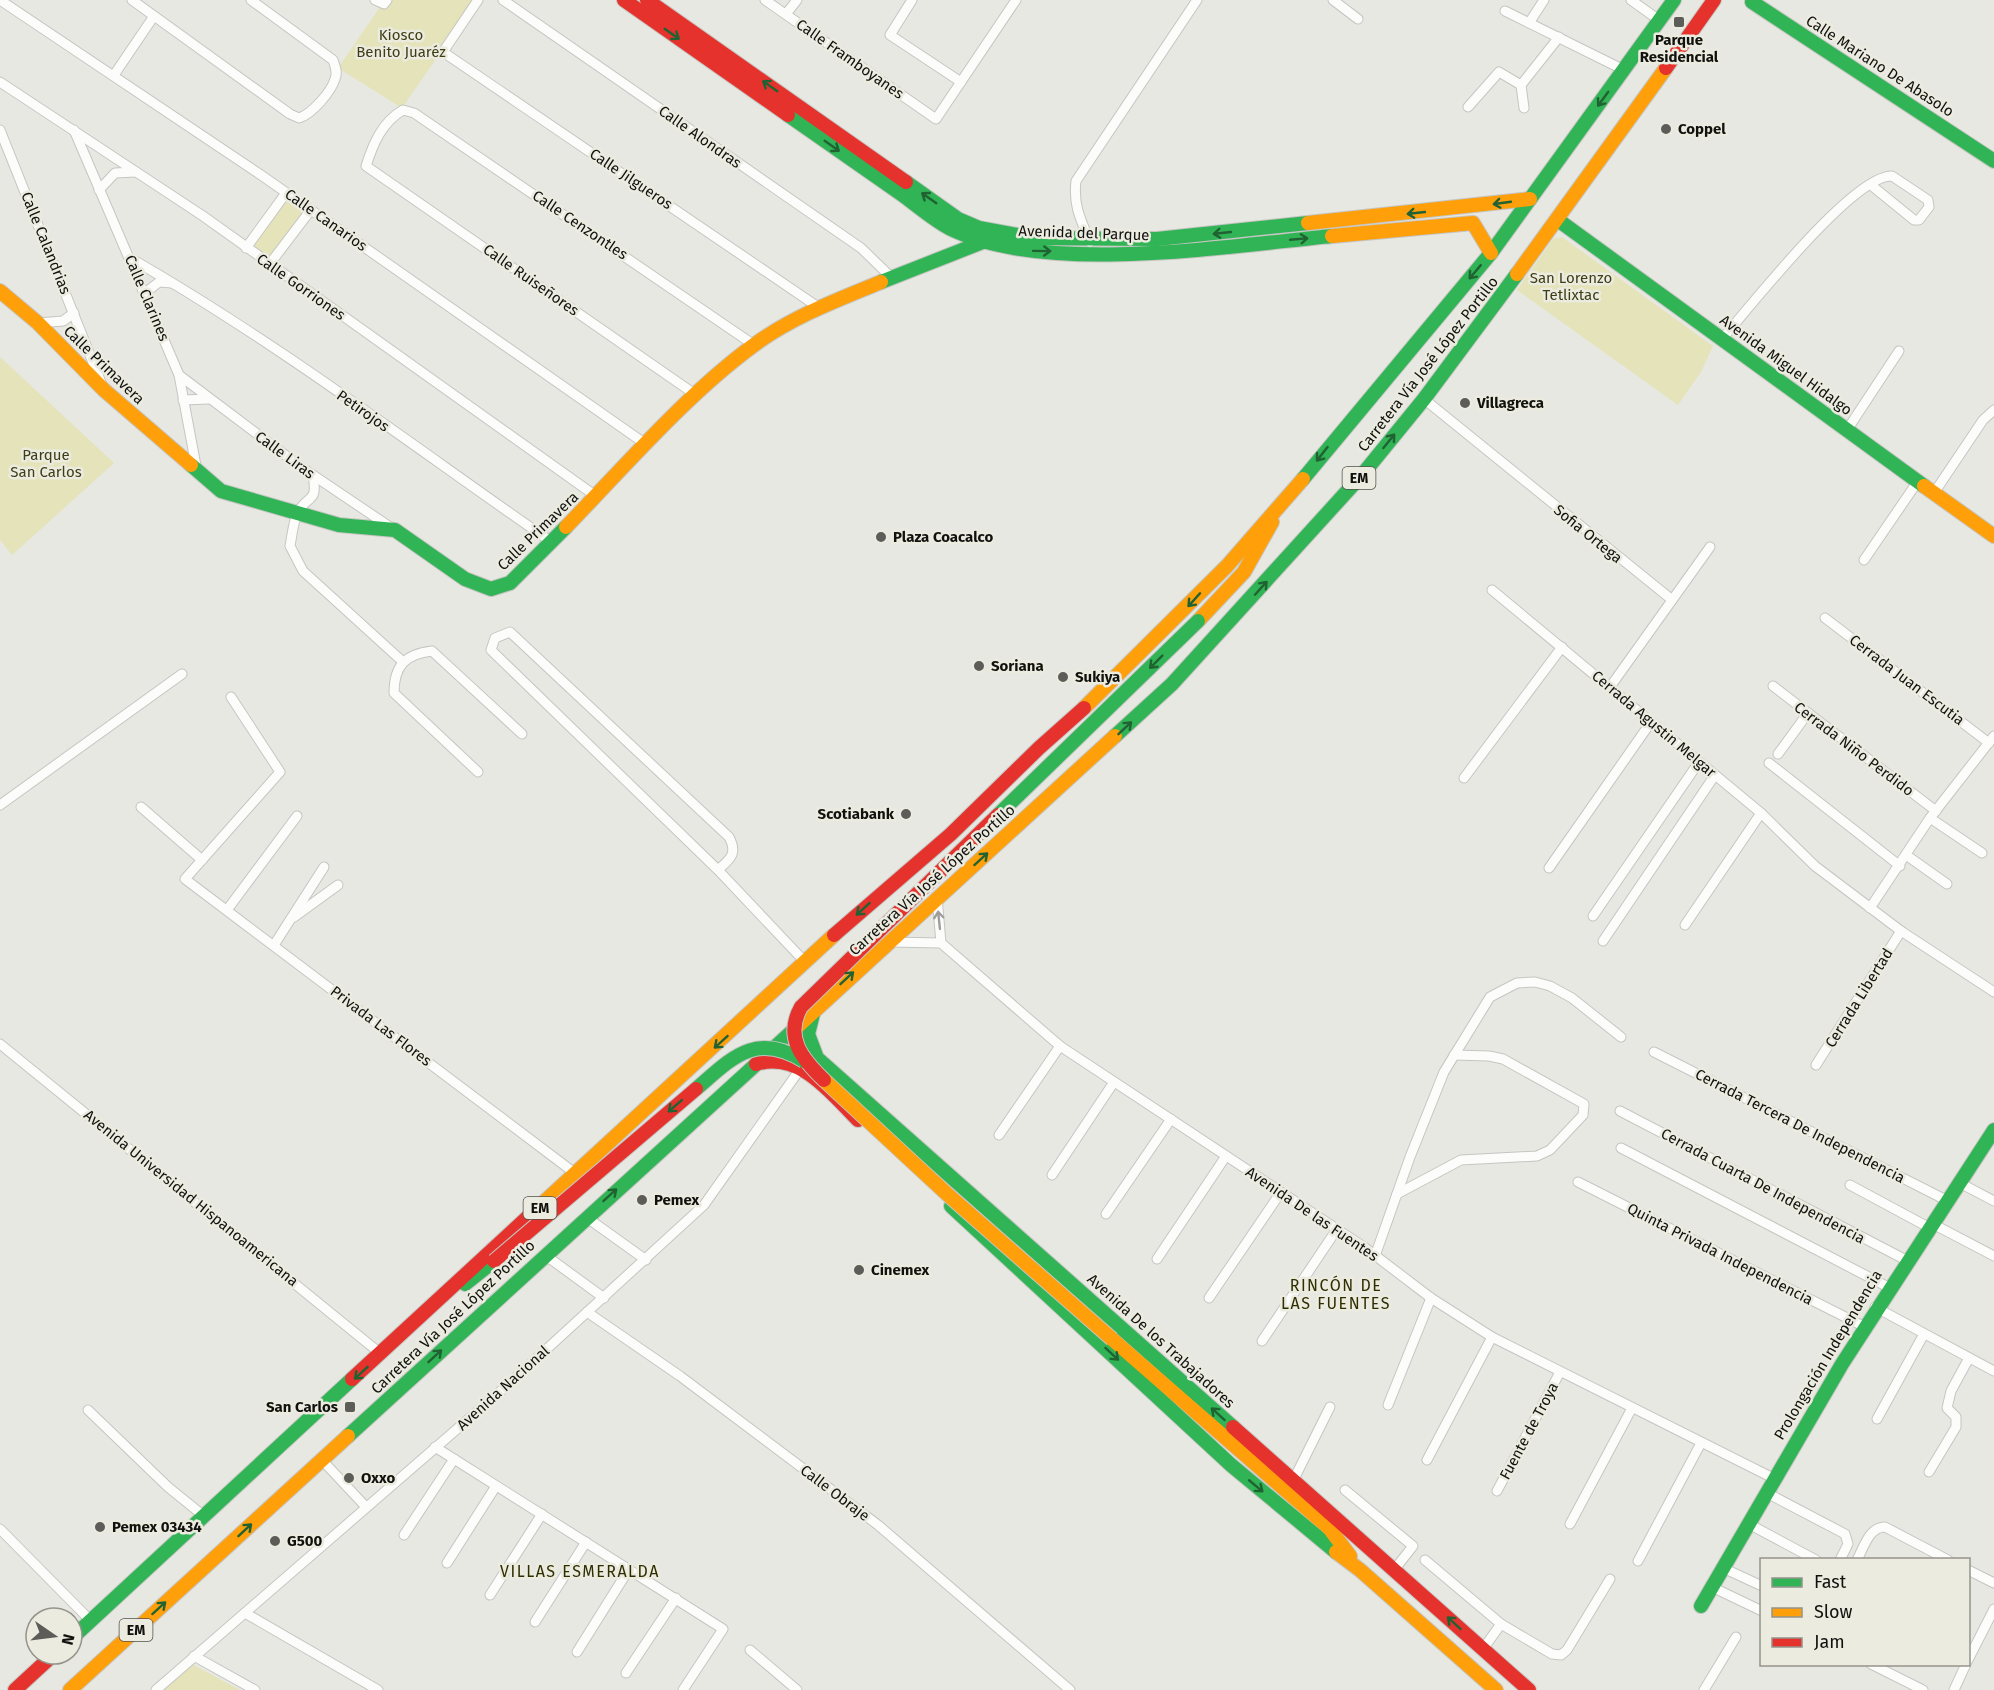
<svg xmlns="http://www.w3.org/2000/svg" width="1994" height="1690" font-family="'Fira Sans',sans-serif">
  <rect width="100%" height="100%" fill="#e8e8e3"/>
  <g fill="#e4e3ba">
    <polygon points="385,0 477,0 402,108 338,68"/>
    <polygon points="286,193 310,211 269,265 246,248"/>
    <polygon points="1562,237 1713,346 1701,372 1678,405 1517,290 1553,239"/>
    <polygon points="0,357 114,463 12,555 0,540"/>
    <polygon points="188,1662 240,1690 156,1690"/>
  </g>
  <g fill="none" stroke-linecap="round" stroke-linejoin="round">
    <g stroke="#c5c5c2" stroke-width="11">
      <g id="street">
        <polyline points="0,0 261,175 647,445"/>
        <path d="M 132,0 L 290,114 L 299,118 C 312,114 331,92 335,79 C 338,72 335,66 333,60 L 251,0"/>
        <polyline points="375,0 384,4 387,0"/>
        <polyline points="478,0 443,52 818,307"/>
        <polyline points="503,0 861,248 893,279"/>
        <polyline points="765,0 936,119 1016,0"/>
        <polyline points="912,0 890,35 961,82"/>
        <polyline points="1333,0 1358,19"/>
        <polyline points="1631,0 1659,20"/>
        <polyline points="1505,11 1624,70"/>
        <polyline points="786,14 797,0"/>
        <polyline points="1529,23 1544,0"/>
        <polyline points="114,75 154,16"/>
        <polyline points="0,82 203,216 597,497"/>
        <polyline points="1468,107 1499,72 1521,85"/>
        <polyline points="1524,108 1521,85 1559,37"/>
        <polyline points="0,130 102,385"/>
        <polyline points="74,130 179,375 197,471"/>
        <polyline points="99,190 115,173 136,172"/>
        <path d="M 1090,242 C 1081,220 1073,206 1076,181 L 1197,0"/>
        <polyline points="246,248 286,193"/>
        <path d="M 130,258 C 275,341 413,446 550,541"/>
        <polyline points="269,265 310,211"/>
        <polyline points="145,293 159,282 172,283"/>
        <polyline points="38,323 63,321 74,313"/>
        <path d="M 1722,339 C 1750,307 1853,175 1892,176 L 1928,200 L 1929,207 L 1919,220 L 1914,220 L 1871,185"/>
        <polyline points="179,375 301,467 393,529"/>
        <path d="M 696,395 L 366,166 C 373,144 382,122 403,110 L 414,113 L 754,345"/>
        <polyline points="1424,399 1671,599"/>
        <polyline points="183,400 209,399"/>
        <polyline points="1847,430 1899,351"/>
        <path d="M 313,475 C 318,504 308,494 298,512 C 293,522 292,536 290,546 L 303,571 L 402,661"/>
        <polyline points="1934,493 1983,420 1994,410"/>
        <polyline points="1864,560 1918,481"/>
        <polyline points="1492,590 1761,813 1815,866 1901,931 1994,992"/>
        <polyline points="1825,618 1989,743"/>
        <polyline points="1773,686 1936,811"/>
        <polyline points="1610,687 1710,547"/>
        <polyline points="231,697 280,772 185,879 576,1174"/>
        <polyline points="1778,754 1808,713"/>
        <polyline points="1769,763 1900,866"/>
        <path d="M 478,772 L 394,693 C 394,665 406,654 432,651 L 522,734"/>
        <polyline points="1464,778 1562,647"/>
        <polyline points="0,805 182,674"/>
        <polyline points="141,807 202,860"/>
        <polyline points="1930,818 1982,853"/>
        <polyline points="1906,855 1947,884"/>
        <polyline points="1549,868 1651,722"/>
        <path d="M 718,870 L 491,650 L 495,638 L 510,632 L 729,837 C 738,854 730,859 718,870 L 806,963"/>
        <polyline points="937,897 941,943"/>
        <polyline points="1870,908 1930,818 1994,736"/>
        <polyline points="227,910 297,816"/>
        <polyline points="1593,916 1699,762"/>
        <polyline points="294,917 338,885"/>
        <polyline points="1685,925 1761,813"/>
        <polyline points="1603,941 1715,775"/>
        <polyline points="889,942 941,943 1060,1046 1364,1247 1431,1298 1492,1337 1773,1478"/>
        <polyline points="274,945 324,867"/>
        <polyline points="0,1044 381,1354"/>
        <polyline points="1654,1052 1946,1200"/>
        <polyline points="1816,1065 1901,931"/>
        <polyline points="1620,1111 1906,1260"/>
        <polyline points="999,1135 1060,1046"/>
        <polyline points="1621,1148 1888,1287"/>
        <polyline points="1052,1175 1114,1082"/>
        <polyline points="1578,1182 1863,1326"/>
        <polyline points="1958,1182 1994,1201"/>
        <polyline points="1850,1185 1928,1227"/>
        <polyline points="1397,1194 1461,1160 1537,1156 1550,1150 1583,1115 1584,1104 1503,1059 1489,1056 1454,1055"/>
        <polyline points="1106,1214 1171,1119"/>
        <polyline points="586,1217 646,1260"/>
        <polyline points="1931,1223 1994,1256"/>
        <polyline points="545,1255 604,1298"/>
        <polyline points="1375,1256 1410,1157 1444,1072 1490,997 1517,983 1535,982 1550,986 1572,998 1621,1037"/>
        <polyline points="1157,1259 1226,1156"/>
        <polyline points="1209,1298 1281,1192"/>
        <polyline points="1875,1307 1994,1371"/>
        <polyline points="587,1312 680,1376 878,1525 1070,1690"/>
        <polyline points="1262,1341 1337,1229"/>
        <polyline points="1388,1405 1431,1298"/>
        <polyline points="88,1410 168,1487 205,1517"/>
        <polyline points="1877,1419 1924,1334"/>
        <polyline points="435,1447 723,1629 683,1690"/>
        <polyline points="322,1460 366,1507"/>
        <polyline points="1427,1460 1492,1337"/>
        <polyline points="1929,1472 1956,1427 1956,1417 1947,1408 1951,1391 1969,1358"/>
        <polyline points="1293,1481 1330,1407"/>
        <polyline points="1345,1490 1413,1546 1394,1570"/>
        <polyline points="1497,1491 1560,1372"/>
        <polyline points="1765,1492 1845,1534 1848,1544 1840,1560"/>
        <polyline points="1747,1523 1816,1560"/>
        <polyline points="1570,1524 1632,1408"/>
        <polyline points="0,1529 91,1621"/>
        <polyline points="404,1535 454,1459"/>
        <polyline points="1425,1560 1501,1624 1552,1654 1561,1655 1567,1650 1610,1579"/>
        <path d="M 1857,1560 C 1864,1547 1869,1527 1885,1527 L 1948,1560"/>
        <polyline points="1638,1561 1701,1443"/>
        <polyline points="447,1563 496,1486"/>
        <polyline points="1723,1568 1762,1586"/>
        <polyline points="1968,1570 1994,1583"/>
        <polyline points="1712,1587 1762,1611"/>
        <polyline points="490,1595 542,1514"/>
        <polyline points="245,1613 378,1690"/>
        <polyline points="535,1622 586,1542"/>
        <polyline points="1483,1649 1501,1624"/>
        <polyline points="750,1650 797,1690"/>
        <polyline points="577,1652 629,1569"/>
        <polyline points="194,1656 255,1690"/>
        <polyline points="1968,1660 1994,1609"/>
        <polyline points="1871,1664 1923,1690"/>
        <polyline points="626,1673 676,1598"/>
        <polyline points="156,1690 502,1390 704,1205 803,1065"/>
        <polyline points="1704,1690 1736,1637"/>
        <polyline points="1954,1690 1966,1664"/>
      </g>
    </g>
    <g stroke="#c5c5c2" stroke-width="16">
      <g id="fast">
        <polyline points="1752,2 1994,161"/>
        <path d="M 788,115 C 827,142 865,169 904,196 C 919,207 936,222 953,230 C 1048,275 1228,246 1332,236"/>
        <polyline points="906,182 958,219 979,228 1034,238 1157,239 1308,223"/>
        <polyline points="1558,220 1924,486"/>
        <polyline points="881,282 1003,234"/>
        <polyline points="191,465 221,491 339,525 395,530 465,579 491,589 510,583 566,527"/>
        <polyline points="1303,479 1491,253 1674,0"/>
        <polyline points="1115,736 1172,684 1362,475 1424,399 1517,274"/>
        <polyline points="814,1010 808,1034 817,1058 1233,1427"/>
        <polyline points="951,1206 1231,1465 1336,1552"/>
        <polyline points="465,1284 494,1261"/>
        <polyline points="348,1436 797,1027"/>
        <polyline points="1701,1606 1842,1364 1994,1130"/>
        <polyline points="72,1638 352,1379"/>
      </g>
    </g>
    <g stroke="#c5c5c2" stroke-width="16">
      <g id="slow">
        <polyline points="1308,223 1530,199"/>
        <polyline points="1332,236 1473,223 1491,253"/>
        <polyline points="1517,274 1666,68"/>
        <polyline points="0,291 38,323 104,390 191,465"/>
        <polyline points="1924,486 1994,536"/>
        <path d="M 566,527 C 624,467 687,394 754,345 C 792,317 837,300 881,282"/>
        <polyline points="1198,621 1244,572 1272,522"/>
        <polyline points="1084,708 1227,566 1303,479"/>
        <polyline points="797,1027 1115,736"/>
        <polyline points="542,1204 834,935"/>
        <polyline points="1112,1339 1329,1528 1350,1556"/>
        <polyline points="1336,1552 1360,1570 1496,1690"/>
        <polyline points="70,1690 348,1436"/>
      </g>
    </g>
    <g stroke="#c5c5c2" stroke-width="16">
      <g id="jam">
        <polyline points="624,0 788,115"/>
        <polyline points="647,0 906,182"/>
        <polyline points="1666,68 1714,0"/>
        <polyline points="834,935 951,834 1039,748 1084,708"/>
        <path d="M 756,1064 C 800,1051 830,1092 858,1120"/>
        <polyline points="352,1379 542,1204"/>
        <polyline points="1233,1427 1529,1690"/>
        <polyline points="15,1690 54,1654"/>
      </g>
    </g>
    <use href="#street" stroke="#fcfcfb" stroke-width="9"/>
    <use href="#fast" stroke="#30b455" stroke-width="14"/>
    <use href="#slow" stroke="#ff9f0a" stroke-width="14"/>
    <use href="#jam" stroke="#e5322d" stroke-width="14"/>
    <g stroke="#c5c5c2" stroke-width="16" stroke-linecap="butt">
      <g id="fast-bridge">
        <polyline points="998,815 1198,621"/>
        <path d="M 696,1089 C 732,1058 755,1031 804,1061"/>
      </g>
    </g>
    <g stroke="#c5c5c2" stroke-width="16" stroke-linecap="butt">
      <polyline id="slow-bridge" points="824,1080 947,1194 1112,1339"/>
    </g>
    <g stroke="#c5c5c2" stroke-width="16" stroke-linecap="butt">
      <g id="jam-bridge">
        <path d="M 824,1080 C 802,1059 784,1037 801,1007 L 998,815"/>
        <polyline points="494,1261 696,1089"/>
      </g>
    </g>
    <use href="#fast-bridge" stroke="#30b455" stroke-width="14"/>
    <use href="#slow-bridge" stroke="#ff9f0a" stroke-width="14"/>
    <use href="#jam-bridge" stroke="#e5322d" stroke-width="14"/>
  </g>
  <defs><path id="oneway-shaft" d="M-6 0H5M1.5-3L5.5 0L1.5 3" fill="none" stroke-width="1.6" stroke-linecap="round" stroke-linejoin="round" transform="scale(1.5)"/></defs>
  <g stroke="#206232">
    <use href="#oneway-shaft" transform="translate(672 34) rotate(35)"/>
    <use href="#oneway-shaft" transform="translate(770 86) rotate(-145)"/>
    <use href="#oneway-shaft" transform="translate(1603 99) rotate(126)"/>
    <use href="#oneway-shaft" transform="translate(832 146) rotate(35)"/>
    <use href="#oneway-shaft" transform="translate(929 198) rotate(-145)"/>
    <use href="#oneway-shaft" transform="translate(1502 203) rotate(172)"/>
    <use href="#oneway-shaft" transform="translate(1416 213) rotate(174)"/>
    <use href="#oneway-shaft" transform="translate(1222 233) rotate(174)"/>
    <use href="#oneway-shaft" transform="translate(1299 239) rotate(-5)"/>
    <use href="#oneway-shaft" transform="translate(1042 251) rotate(1)"/>
    <use href="#oneway-shaft" transform="translate(1475 272) rotate(130)"/>
    <use href="#oneway-shaft" transform="translate(1389 441) rotate(-51)"/>
    <use href="#oneway-shaft" transform="translate(1322 454) rotate(128)"/>
    <use href="#oneway-shaft" transform="translate(1261 588) rotate(-48)"/>
    <use href="#oneway-shaft" transform="translate(1194 600) rotate(132)"/>
    <use href="#oneway-shaft" transform="translate(1156 662) rotate(135)"/>
    <use href="#oneway-shaft" transform="translate(1125 728) rotate(-43)"/>
    <use href="#oneway-shaft" transform="translate(981 859) rotate(-42)"/>
    <use href="#oneway-shaft" transform="translate(863 909) rotate(138)"/>
    <use href="#oneway-shaft" transform="translate(847 978) rotate(-43)"/>
    <use href="#oneway-shaft" transform="translate(721 1042) rotate(138)"/>
    <use href="#oneway-shaft" transform="translate(675 1106) rotate(139)"/>
    <use href="#oneway-shaft" transform="translate(610 1195) rotate(-42)"/>
    <use href="#oneway-shaft" transform="translate(1112 1354) rotate(43)"/>
    <use href="#oneway-shaft" transform="translate(435 1356) rotate(-43)"/>
    <use href="#oneway-shaft" transform="translate(361 1373) rotate(137)"/>
    <use href="#oneway-shaft" transform="translate(1218 1414) rotate(-138)"/>
    <use href="#oneway-shaft" transform="translate(1256 1486) rotate(40)"/>
    <use href="#oneway-shaft" transform="translate(245 1530) rotate(-43)"/>
    <use href="#oneway-shaft" transform="translate(159 1608) rotate(-42)"/>
    <use href="#oneway-shaft" transform="translate(1454 1623) rotate(-138)"/>
  </g>
  <use stroke="#9e9e9c" href="#oneway-shaft" transform="translate(939 920) rotate(-96)"/>
  <g fill="#5c5c59" stroke="#ebebe0" stroke-width="2">
    <rect x="1673" y="16" width="12" height="12" rx="3"/>
    <circle cx="1666" cy="129" r="6"/>
    <circle cx="1465" cy="403" r="6"/>
    <circle cx="881" cy="537" r="6"/>
    <circle cx="979" cy="666" r="6"/>
    <circle cx="1063" cy="677" r="6"/>
    <circle cx="906" cy="814" r="6"/>
    <circle cx="642" cy="1200" r="6"/>
    <circle cx="859" cy="1270" r="6"/>
    <rect x="344" y="1401" width="12" height="12" rx="3"/>
    <circle cx="349" cy="1478" r="6"/>
    <circle cx="100" cy="1527" r="6"/>
    <circle cx="275" cy="1541" r="6"/>
  </g>
  <g text-anchor="middle" dominant-baseline="central" stroke-width="5" stroke-linejoin="round" paint-order="stroke">
    <g fill="#ebebe0" stroke="#52524d" stroke-width="1.5">
      <rect x="1342.5" y="467" width="33" height="22" rx="4.5"/>
      <rect x="523.5" y="1197" width="33" height="22" rx="4.5"/>
      <rect x="119.5" y="1619" width="33" height="22" rx="4.5"/>
    </g>
    <g font-size="14" font-weight="bold" fill="#11110e">
      <text x="1359" y="478">EM</text>
      <text x="540" y="1208">EM</text>
      <text x="136" y="1630">EM</text>
    </g>
    <g font-size="15" fill="#3e3d16" stroke="#ebebe0">
      <text x="401" y="35">Kiosco<tspan x="401" dy="17">Benito Juaréz</tspan></text>
      <text x="1571" y="278">San Lorenzo<tspan x="1571" dy="17">Tetlixtac</tspan></text>
      <text x="46" y="455">Parque<tspan x="46" dy="17">San Carlos</tspan></text>
    </g>
    <g font-size="15" font-weight="bold" fill="#11110e" stroke="#ebebe0" text-anchor="start">
      <text x="1679" y="40" text-anchor="middle">Parque<tspan x="1679" dy="17">Residencial</tspan></text>
      <text x="1678" y="129">Coppel</text>
      <text x="1477" y="403">Villagreca</text>
      <text x="893" y="537">Plaza Coacalco</text>
      <text x="991" y="666">Soriana</text>
      <text x="1075" y="677">Sukiya</text>
      <text x="894" y="814" text-anchor="end">Scotiabank</text>
      <text x="654" y="1200">Pemex</text>
      <text x="871" y="1270">Cinemex</text>
      <text x="338" y="1407" text-anchor="end">San Carlos</text>
      <text x="361" y="1478">Oxxo</text>
      <text x="112" y="1527">Pemex 03434</text>
      <text x="287" y="1541">G500</text>
    </g>
    <g font-size="15" fill="#11110e" stroke="#ebebe0">
      <text transform="translate(850 59) rotate(35)">Calle Framboyanes</text>
      <text transform="translate(1880 66) rotate(33)">Calle Mariano De Abasolo</text>
      <text transform="translate(700 137) rotate(35)">Calle Alondras</text>
      <text transform="translate(631 179) rotate(34)">Calle Jilgueros</text>
      <text transform="translate(326 220) rotate(35)">Calle Canarios</text>
      <text transform="translate(580 225) rotate(34)">Calle Cenzontles</text>
      <text transform="translate(1084 233) rotate(2)">Avenida del Parque</text>
      <text transform="translate(46 243) rotate(68)">Calle Calandrias</text>
      <text transform="translate(531 280) rotate(35)">Calle Ruiseñores</text>
      <text transform="translate(301 287) rotate(35)">Calle Gorriones</text>
      <text transform="translate(147 298) rotate(67)">Calle Clarines</text>
      <text transform="translate(1428 364) rotate(-52)">Carretera Vía José López Portillo</text>
      <text transform="translate(104 365) rotate(44)">Calle Primavera</text>
      <text transform="translate(1786 365) rotate(36)">Avenida Miguel Hidalgo</text>
      <text transform="translate(363 411) rotate(35)">Petirojos</text>
      <text transform="translate(285 455) rotate(36)">Calle Liras</text>
      <text transform="translate(538 531) rotate(-44)">Calle Primavera</text>
      <text transform="translate(1588 534) rotate(39)">Sofia Ortega</text>
      <text transform="translate(1907 680) rotate(37)">Cerrada Juan Escutia</text>
      <text transform="translate(1654 724) rotate(40)">Cerrada Agustin Melgar</text>
      <text transform="translate(1854 749) rotate(37)">Cerrada Niño Perdido</text>
      <text transform="translate(932 880) rotate(-42)">Carretera Vía José López Portillo</text>
      <text transform="translate(1859 998) rotate(-58)">Cerrada Libertad</text>
      <text transform="translate(381 1026) rotate(37)">Privada Las Flores</text>
      <text transform="translate(1800 1126) rotate(27)">Cerrada Tercera De Independencia</text>
      <text transform="translate(1763 1186) rotate(28)">Cerrada Cuarta De Independencia</text>
      <text transform="translate(191 1198) rotate(39)">Avenida Universidad Hispanoamericana</text>
      <text transform="translate(1312 1214) rotate(34)">Avenida De las Fuentes</text>
      <text transform="translate(1720 1254) rotate(27)">Quinta Privada Independencia</text>
      <text transform="translate(453 1317) rotate(-43)">Carretera Vía José López Portillo</text>
      <text transform="translate(1161 1341) rotate(42)">Avenida De los Trabajadores</text>
      <text transform="translate(1828 1355) rotate(-59)">Prolongación Independencia</text>
      <text transform="translate(503 1388) rotate(-42)">Avenida Nacional</text>
      <text transform="translate(1529 1431) rotate(-62)">Fuente de Troya</text>
      <text transform="translate(835 1493) rotate(37)">Calle Obraje</text>
    </g>
    <g font-size="16" letter-spacing="1.5" fill="#2f2e02" stroke="#ebebe0">
      <text x="1336" y="1285">RINCÓN DE<tspan x="1336" dy="18">LAS FUENTES</tspan></text>
      <text x="580" y="1571">VILLAS ESMERALDA</text>
    </g>
  </g>
  <rect x="1760" y="1558" width="210" height="108" fill="#ebebe0" stroke="#94948c" stroke-width="1.5"/>
  <rect x="1772" y="1578" width="30" height="9" fill="#30b455" stroke="#94948c" stroke-width="1.5"/>
  <text x="1814" y="1588" font-size="18" fill="#11110e">Fast</text>
  <rect x="1772" y="1608" width="30" height="9" fill="#ff9f0a" stroke="#94948c" stroke-width="1.5"/>
  <text x="1814" y="1618" font-size="18" fill="#11110e">Slow</text>
  <rect x="1772" y="1638" width="30" height="9" fill="#e5322d" stroke="#94948c" stroke-width="1.5"/>
  <text x="1814" y="1648" font-size="18" fill="#11110e">Jam</text>
  <g transform="translate(54 1636) rotate(104)"><circle r="28" fill="#ebebe0" stroke="#94948c" stroke-width="1.5"/>
  <path d="M0-4.5L10 22L0 15L-10 22Z" fill="#5c5c59"/>
  <text y="-9" font-size="16" font-weight="bold" text-anchor="middle" fill="#11110e">N</text>
  </g>
</svg>
